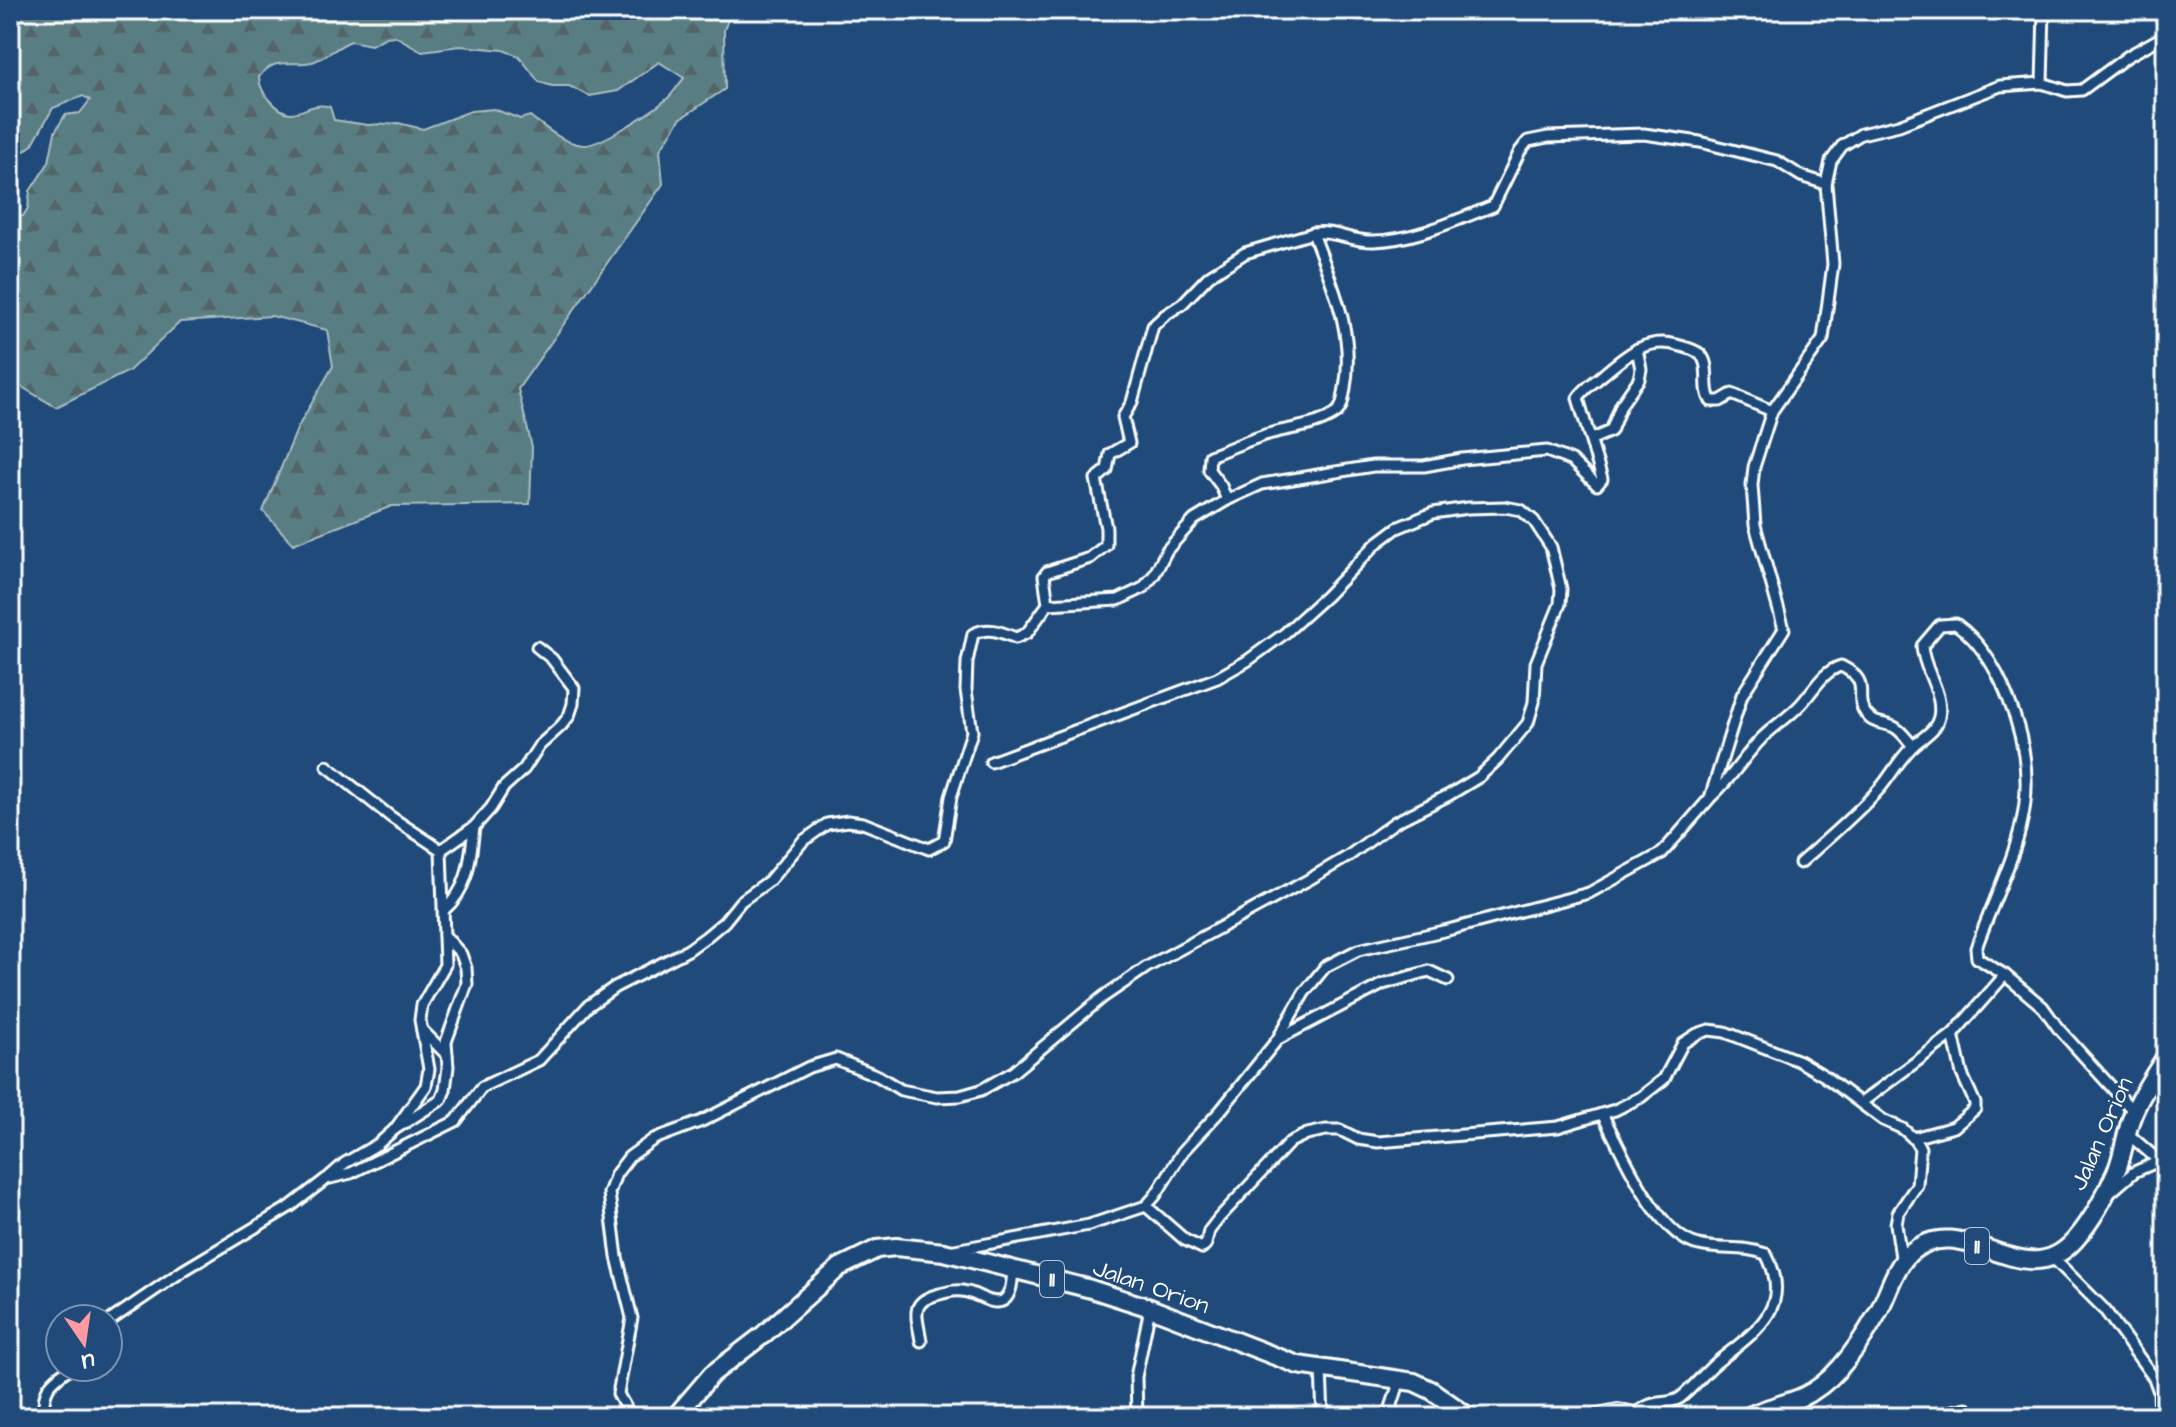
<svg xmlns="http://www.w3.org/2000/svg" width="2176" height="1427" font-family="'Architects Daughter',sans-serif">
  <defs>
    <pattern id="forest-firs" width="22" height="20" patternUnits="userSpaceOnUse" patternTransform="scale(2)"><rect width="22" height="20" fill="#597e83"/><path d="M5 1l3.5 6h-7zM16 11l3.5 6h-7z" fill="#526568"/></pattern>
  </defs>
  <rect width="100%" height="100%" fill="#1f4a7a"/>
  <filter id="ink" filterUnits="userSpaceOnUse"><feTurbulence type="fractalNoise" baseFrequency=".0125" numOctaves="2"/><feDisplacementMap in="SourceGraphic" scale="16" xChannelSelector="R" yChannelSelector="G"/><feConvolveMatrix kernelMatrix="1 2 1 2 8 2 1 2 1" color-interpolation-filters="sRGB"/></filter>
  <g filter="url(#ink)">
    <path fill="url(#forest-firs)" stroke="#acbec1" stroke-width="2" fill-rule="evenodd" d="M 10,10 L 732,10 L 724,30 L 725,89 L 680,119 L 660,150 L 663,184 L 518,389 L 532,447 L 530,504 L 392,506 L 293,544 L 263,511 L 298,427 L 333,366 L 327,330 L 272,316 L 180,322 L 129,371 L 56,407 L 10,380 L 10,218 L 23,216 L 28,208 L 30,191 L 49,162 L 55,132 L 65,115 L 80,113 L 90,100 L 83,96 L 53,108 L 32,145 L 10,162 ZM 395,36 L 422,51 L 460,46 L 503,50 L 519,56 L 539,82 L 552,86 L 569,86 L 590,96 L 618,91 L 659,62 L 684,78 C 679,84 674,92 669,97 C 656,109 599,147 583,145 C 562,143 545,127 530,116 L 520,119 L 494,109 L 471,111 L 423,129 L 398,123 L 368,125 L 334,120 L 330,107 C 304,99 295,129 270,100 C 263,92 260,88 259,77 C 276,55 290,67 312,62 C 325,58 338,46 351,41 L 371,45 L 386,37 Z"/>
    <g fill="none" stroke-linecap="round" stroke-linejoin="round">
      <g stroke="#fff" stroke-width="15">
        <g id="minor">
          <polyline points="2042,83 2044,10"/>
          <polyline points="1592,439 1611,431 1621,405 1639,379 1641,369 1637,349"/>
          <path d="M 1227,500 L 1221,486 L 1209,470 L 1210,456 C 1225,450 1247,441 1262,436 C 1285,428 1312,428 1333,415 C 1343,410 1343,398 1345,388 C 1355,332 1332,285 1313,233"/>
          <path d="M 1048,604 L 1118,600 L 1143,588 L 1154,575 L 1167,550 L 1194,520 L 1227,500 L 1262,484 L 1373,466 L 1424,466 L 1462,459 L 1547,451 L 1572,461 L 1597,485 L 1602,479 L 1578,398 C 1584,388 1596,381 1605,373 C 1627,355 1646,337 1677,345 C 1684,347 1694,349 1700,354 C 1712,365 1702,388 1711,401 L 1720,401 L 1732,394 L 1772,411"/>
          <polyline points="327,766 391,817 441,850 445,965 422,1005 420,1020 429,1069 426,1086 395,1129"/>
          <path d="M 1712,796 C 1732,778 1744,756 1762,738 C 1774,726 1789,717 1801,704 C 1814,690 1823,671 1841,666 C 1874,682 1852,696 1866,714 C 1874,725 1883,722 1894,727 C 1902,731 1907,740 1913,746"/>
          <polyline points="441,850 474,827 491,808 504,787 524,769 539,746 561,726 569,716 573,704 574,688 552,659 537,647"/>
          <path d="M 1800,863 C 1827,839 1856,815 1881,787 C 1891,775 1899,760 1911,748 C 1920,738 1936,732 1939,717 C 1944,692 1923,670 1922,646 L 1940,625 L 1956,624 C 1981,642 1997,670 2008,698 C 2050,801 2011,853 1976,948 L 1977,958 L 2005,975 L 2043,1007 L 2058,1028 L 2134,1112"/>
          <path d="M 444,910 C 470,887 470,859 474,827"/>
          <polyline points="422,1030 447,1055"/>
          <polyline points="1280,1038 1383,984 1429,971 1448,980"/>
          <polyline points="1861,1103 1953,1034 2005,975"/>
          <path d="M 1602,1114 C 1622,1150 1656,1236 1699,1245 C 1722,1251 1741,1245 1766,1254 C 1795,1309 1753,1333 1716,1363 C 1703,1374 1693,1388 1680,1398 C 1671,1404 1660,1401 1650,1405 C 1645,1407 1639,1411 1634,1414"/>
          <polyline points="2127,1133 2159,1161 2166,1171"/>
          <polyline points="1913,1138 1954,1127 1975,1109 1975,1103 1962,1074 1953,1034"/>
          <polyline points="329,1177 345,1163 378,1144 395,1129 441,1100 445,1090 448,1067 446,1042 467,984 466,968 461,954 444,935"/>
          <polyline points="2112,1191 2134,1172 2166,1158"/>
          <polyline points="1146,1206 1185,1240 1202,1248 1206,1244 1209,1231 1219,1218 1290,1142 1307,1134 1326,1130 1340,1130 1358,1139 1378,1142 1558,1127 1615,1110 1641,1097 1664,1079 1683,1043 1697,1034 1709,1030 1725,1032 1799,1061 1823,1075 1883,1120 1903,1129 1913,1138 1920,1148 1917,1185 1898,1213 1896,1224 1902,1264"/>
          <polyline points="949,1251 1089,1225 1146,1206 1155,1196 1183,1151 1221,1110 1277,1040 1304,993 1325,967 1358,950 1448,930 1589,893 1662,853 1710,798 1742,695 1784,629 1755,525 1752,485 1754,467 1772,411 1823,339 1833,264 1826,184 1831,161 1842,146 1861,134 1899,125 2000,86 2042,83 2067,91 2082,90 2128,56 2166,35"/>
          <polyline points="2053,1258 2104,1309 2154,1378 2159,1392 2160,1417"/>
          <path d="M 108,1322 L 184,1270 L 291,1206 L 326,1179 L 351,1173 L 456,1121 L 482,1087 L 539,1060 L 588,1006 L 615,987 L 688,950 L 706,937 L 724,922 L 741,901 L 769,881 L 803,841 L 827,824 L 848,821 L 863,823 L 929,849 L 944,841 L 951,797 L 972,732 L 966,690 L 967,662 L 973,634 C 988,626 1001,632 1016,638 L 1027,633 L 1048,604 L 1044,576 L 1047,572 L 1090,558 L 1106,545 L 1106,528 L 1096,479 L 1107,470 L 1110,454 L 1129,443 L 1123,417 L 1132,402 L 1153,326 L 1165,315 L 1182,304 L 1209,276 L 1245,253 L 1313,233 C 1334,230 1353,242 1374,241 C 1415,240 1456,220 1493,206 L 1520,151 L 1528,141 L 1548,137 L 1644,134 L 1700,142 L 1777,161 L 1801,176 L 1826,184"/>
          <path d="M 921,1341 C 918,1318 908,1303 936,1295 C 947,1292 956,1289 967,1292 C 978,1294 993,1307 1004,1300 C 1012,1294 1012,1280 1013,1270"/>
          <polyline points="1321,1369 1323,1417"/>
          <path d="M 44,1417 C 42,1388 49,1383 71,1367"/>
          <polyline points="631,1417 618,1394 632,1318 617,1257 609,1193 616,1174 629,1157 654,1139 702,1121 809,1067 836,1059 878,1076 901,1090 937,1097 960,1096 981,1090 1013,1072 1103,997 1147,967 1308,880 1347,857 1395,822 1449,795 1479,777 1498,759 1528,723 1534,702 1536,663 1560,604 1561,589 1551,547 1534,521 1521,510 1505,507 1468,508 1433,513 1397,528 1377,543 1326,596 1284,634 1247,661 1217,678 991,762"/>
          <polyline points="1096,1417 1114,1417"/>
          <polyline points="1137,1417 1136,1377 1150,1308"/>
          <polyline points="1388,1417 1400,1380"/>
          <polyline points="1925,1417 1966,1408"/>
        </g>
      </g>
      <g stroke="#fff" stroke-width="22">
        <g id="trunk">
          <polyline points="675,1417 712,1374 763,1335 840,1267 877,1249 896,1247 944,1252 1091,1289 1150,1308 1298,1365 1414,1382 1431,1390 1469,1417"/>
          <polyline points="1598,1417 1618,1413 1642,1417"/>
          <path d="M 1747,1417 C 1765,1407 1785,1405 1804,1396 C 1835,1382 1860,1344 1876,1316 C 1888,1296 1893,1268 1911,1252 C 1965,1208 2024,1298 2075,1240 C 2092,1221 2108,1191 2118,1167 C 2124,1150 2126,1131 2133,1114 C 2141,1094 2155,1074 2166,1056"/>
        </g>
      </g>
      <use href="#minor" stroke="#1f4a7a" stroke-width="9"/>
      <use href="#trunk" stroke="#1f4a7a" stroke-width="16"/>
    </g>
  </g>
  <g text-anchor="middle" dominant-baseline="central" stroke-width="6" stroke-linejoin="round" paint-order="stroke">
    <g fill="#1f4a7a" stroke="#bcc9d7" stroke-width="2">
      <rect x="1965" y="1228" width="24" height="36" rx="6"/>
      <rect x="1040" y="1261" width="24" height="36" rx="6"/>
    </g>
    <g font-size="22" font-weight="bold" fill="#fff">
      <text x="1977" y="1246">11</text>
      <text x="1052" y="1279">11</text>
    </g>
    <g font-size="24" fill="#fff" stroke="#1f4a7a">
      <text transform="translate(2102 1134) rotate(-66)">Jalan Orion</text>
      <text transform="translate(1151 1287) rotate(19)">Jalan Orion</text>
    </g>
  </g>
  <rect width="2176" height="1427" fill="none" stroke="#1f4a7a" stroke-width="40"/>
  <rect x="20" y="20" width="2136" height="1387" fill="none" stroke="#fff" stroke-width="3" filter="url(#ink)"/>
  <g transform="translate(84 1343) rotate(167)"><circle r="38" fill="#1f4a7a" stroke="#7992af" stroke-width="2"/>
  <path d="M0-6L14 30L0 20L-14 30Z" fill="#ff9aa2"/>
  <text y="-12" font-size="22" font-weight="bold" text-anchor="middle" fill="#ffffff">U</text>
  </g>
</svg>
